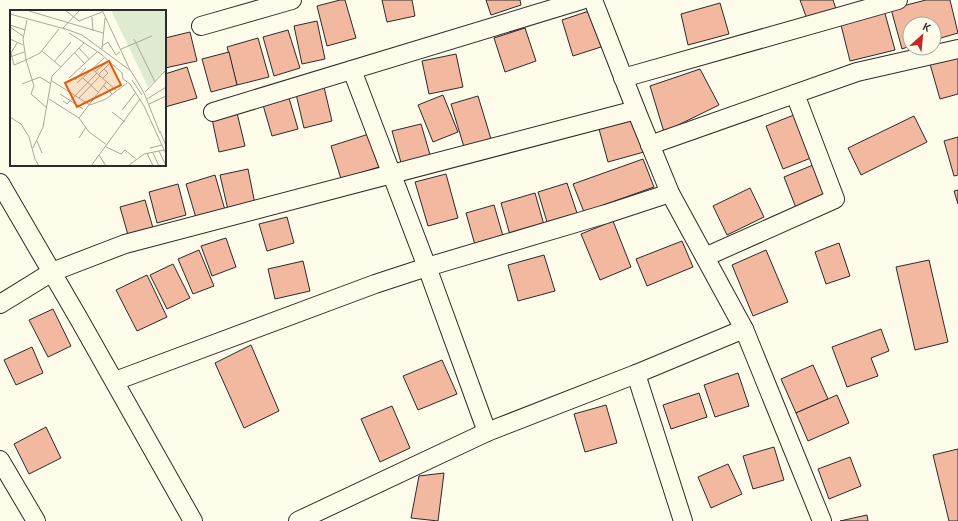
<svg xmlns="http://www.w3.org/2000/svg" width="958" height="521" font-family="Cabin,sans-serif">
  <rect width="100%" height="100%" fill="#fdfbea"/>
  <g fill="#f2b8a0" stroke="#2b2b2b">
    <polygon points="340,0 345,0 356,38 327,46 317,6"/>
    <polygon points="382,0 412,0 415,16 387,22"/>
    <polygon points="486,0 520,0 521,5 491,15"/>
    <polygon points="800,0 833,0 836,9 807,19"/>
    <polygon points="926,0 950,0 958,33 934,40 934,24 910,24 910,46 902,49 891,9"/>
    <polygon points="720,3 729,34 688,45 681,14"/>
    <polygon points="592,10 604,46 573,56 562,20"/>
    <polygon points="884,10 895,50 850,61 840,21"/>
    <polygon points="317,21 325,59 302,64 294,26"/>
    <polygon points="525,28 536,61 505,72 494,38"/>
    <polygon points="288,30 300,68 274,76 263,37"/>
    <polygon points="190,32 197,61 165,68 165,38"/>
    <polygon points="258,38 269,77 237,85 227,47"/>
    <polygon points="229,52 237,85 211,92 202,59"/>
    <polygon points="456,54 463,87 429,94 422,61"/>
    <polygon points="958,57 958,94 940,99 930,64"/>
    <polygon points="187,67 197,98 165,107 165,74"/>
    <polygon points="700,69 719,105 664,132 650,86"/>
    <polygon points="324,87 332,121 304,128 296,94"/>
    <polygon points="443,95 458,132 433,142 418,105"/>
    <polygon points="478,96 491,139 464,147 451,104"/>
    <polygon points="289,98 298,129 272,136 263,105"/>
    <polygon points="237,113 245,146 219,152 212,119"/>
    <polygon points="799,113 816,156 783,169 766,126"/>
    <polygon points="914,116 927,142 861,175 848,148"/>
    <polygon points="635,119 644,152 608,162 599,129"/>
    <polygon points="421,124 431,158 402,166 392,131"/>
    <polygon points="372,133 382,166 341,179 331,146"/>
    <polygon points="958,137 958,175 954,176 944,141"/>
    <polygon points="643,159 654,187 584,212 573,184"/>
    <polygon points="813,165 827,202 798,213 784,177"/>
    <polygon points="248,169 255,204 228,210 220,175"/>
    <polygon points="446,174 458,218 428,226 415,182"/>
    <polygon points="215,175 225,210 196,218 186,184"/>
    <polygon points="567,183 577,213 547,222 538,192"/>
    <polygon points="178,184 186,215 157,223 149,192"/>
    <polygon points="750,188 764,217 727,235 713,206"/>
    <polygon points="958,190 958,204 954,191"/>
    <polygon points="535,193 544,225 510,235 501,203"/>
    <polygon points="145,200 153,228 128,235 120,207"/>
    <polygon points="494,205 503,236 475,245 466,213"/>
    <polygon points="287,217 294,243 267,251 259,224"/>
    <polygon points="613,221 631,267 600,280 581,234"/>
    <polygon points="226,238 236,267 212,276 201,246"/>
    <polygon points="682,241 693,267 647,286 636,259"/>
    <polygon points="839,243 850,276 826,284 815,252"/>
    <polygon points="199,250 214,286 193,294 178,259"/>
    <polygon points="766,250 788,302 753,316 732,265"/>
    <polygon points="544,255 555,291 518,301 508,265"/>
    <polygon points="929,260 948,342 915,350 896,267"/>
    <polygon points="303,261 310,291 275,299 268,269"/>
    <polygon points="173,264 190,298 167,309 150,275"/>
    <polygon points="147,275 167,317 137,331 116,290"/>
    <polygon points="53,309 71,346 48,357 29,320"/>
    <polygon points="881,329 889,351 871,358 878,376 847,387 832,347"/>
    <polygon points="251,345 279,411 244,428 215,363"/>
    <polygon points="32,347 43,373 16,385 4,360"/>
    <polygon points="442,360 457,394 418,410 403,376"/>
    <polygon points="813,365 828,399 796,413 781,379"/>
    <polygon points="738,373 749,406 715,417 704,385"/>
    <polygon points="699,393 707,417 671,429 663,405"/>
    <polygon points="837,395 849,423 808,441 796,413"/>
    <polygon points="606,405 617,443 585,452 574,414"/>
    <polygon points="392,406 410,448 380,462 361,419"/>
    <polygon points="46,427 61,458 29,474 14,444"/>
    <polygon points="774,447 784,480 753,489 743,456"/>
    <polygon points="958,449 958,521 949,521 933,455"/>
    <polygon points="850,457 861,486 829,499 818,469"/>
    <polygon points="728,464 742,494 711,508 698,477"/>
    <polygon points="444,473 438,521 411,518 419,476"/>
    <polygon points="867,515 868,521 840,521"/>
  </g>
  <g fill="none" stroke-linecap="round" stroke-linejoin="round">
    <g stroke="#2b2b2b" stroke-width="20">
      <g id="street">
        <polyline points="593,0 636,110 670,193 744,329 822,521"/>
        <polyline points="201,26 292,0"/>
        <polyline points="352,70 427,267 487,432"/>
        <polyline points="623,78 898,0"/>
        <polyline points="213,112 582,0"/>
        <polyline points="650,145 857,72 958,49"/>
        <polyline points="0,183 79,319 193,521"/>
        <polyline points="705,257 835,199 795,94"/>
        <polyline points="0,304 52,272 125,244 636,110"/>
        <polyline points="636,374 683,521"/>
        <polyline points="115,381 375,284 427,267 606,214 670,193"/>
        <polyline points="0,460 36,521"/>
        <polyline points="298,521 487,432 636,374 744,329"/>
      </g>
    </g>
    <use href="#street" stroke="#fdfbea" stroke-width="18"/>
  </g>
  <g transform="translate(10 10)">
    <rect width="156" height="156" fill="#fdfbea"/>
    <path d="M 101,0 L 156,0 L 156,59 L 138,77 Z" fill="#deebd1"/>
    <path fill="none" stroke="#a9a89e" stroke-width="1" d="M 55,0 L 69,11 L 92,2M 92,0 L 120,60M 19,1 L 93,23M 0,4 L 55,19M 82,7 L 83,21M 17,10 L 13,29 L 16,50 L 30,43 L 49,19M 0,15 L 15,20M 0,17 L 14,27M 53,18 L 70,0M 53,18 L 72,25 L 121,61 L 134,83 L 150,123M 59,23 L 91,44 L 112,63 L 113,69 L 120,74 L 134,96 L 156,144M 0,29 L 13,35M 124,29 L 145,72M 7,33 L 1,43 L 4,55 L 16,50 L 24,76 L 21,84 L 37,98M 92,36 L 98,32 L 106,45 L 110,42M 69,38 L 79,49M 92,39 L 95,8M 111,39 L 142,26M 32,41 L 51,57M 65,43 L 75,54M 0,47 L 14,42M 44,52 L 61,32M 82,59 L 106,80M 85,62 L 98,51M 88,65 L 100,53M 59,68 L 87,42M 73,68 L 88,82M 93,68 L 98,63 L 94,59M 65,70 L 76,58M 122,70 L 132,85M 42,71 L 80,95 L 96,89 L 117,73M 67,73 L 94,48M 12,74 L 30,67 L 41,74M 93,75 L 102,84M 135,82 L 156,60M 50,84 L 73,99M 69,88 L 90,66M 39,89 L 69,108 L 79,122 L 97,135M 137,89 L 156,77M 53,91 L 57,94 L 87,63M 139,94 L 156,86M 112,100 L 126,82M 102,102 L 115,112M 0,107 L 11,114 L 19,127 L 25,149 L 29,156M 69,108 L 97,71M 150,121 L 156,136M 69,128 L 76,117M 27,131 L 32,143M 96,137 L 111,144 L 115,140 L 126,149M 23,138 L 33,117 L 42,66 L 74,33M 140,138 L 152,135M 149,141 L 156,156M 137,143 L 143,156M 143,143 L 149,156M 89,145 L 96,156M 81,156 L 130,89M 118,156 L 134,144 L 154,140"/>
    <path fill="#e8590c" fill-opacity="0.15" stroke="#e8590c" stroke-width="2" d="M 99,51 L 111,75 L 67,97 L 55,73 Z"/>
    <rect width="156" height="156" fill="none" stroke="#2b2b2b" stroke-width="2"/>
  </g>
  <g transform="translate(922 36) rotate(27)"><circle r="19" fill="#fdfbea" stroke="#a9a89e"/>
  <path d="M0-3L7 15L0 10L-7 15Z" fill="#c62828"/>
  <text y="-6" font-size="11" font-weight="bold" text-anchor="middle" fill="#2b2b2b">K</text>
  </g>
</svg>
